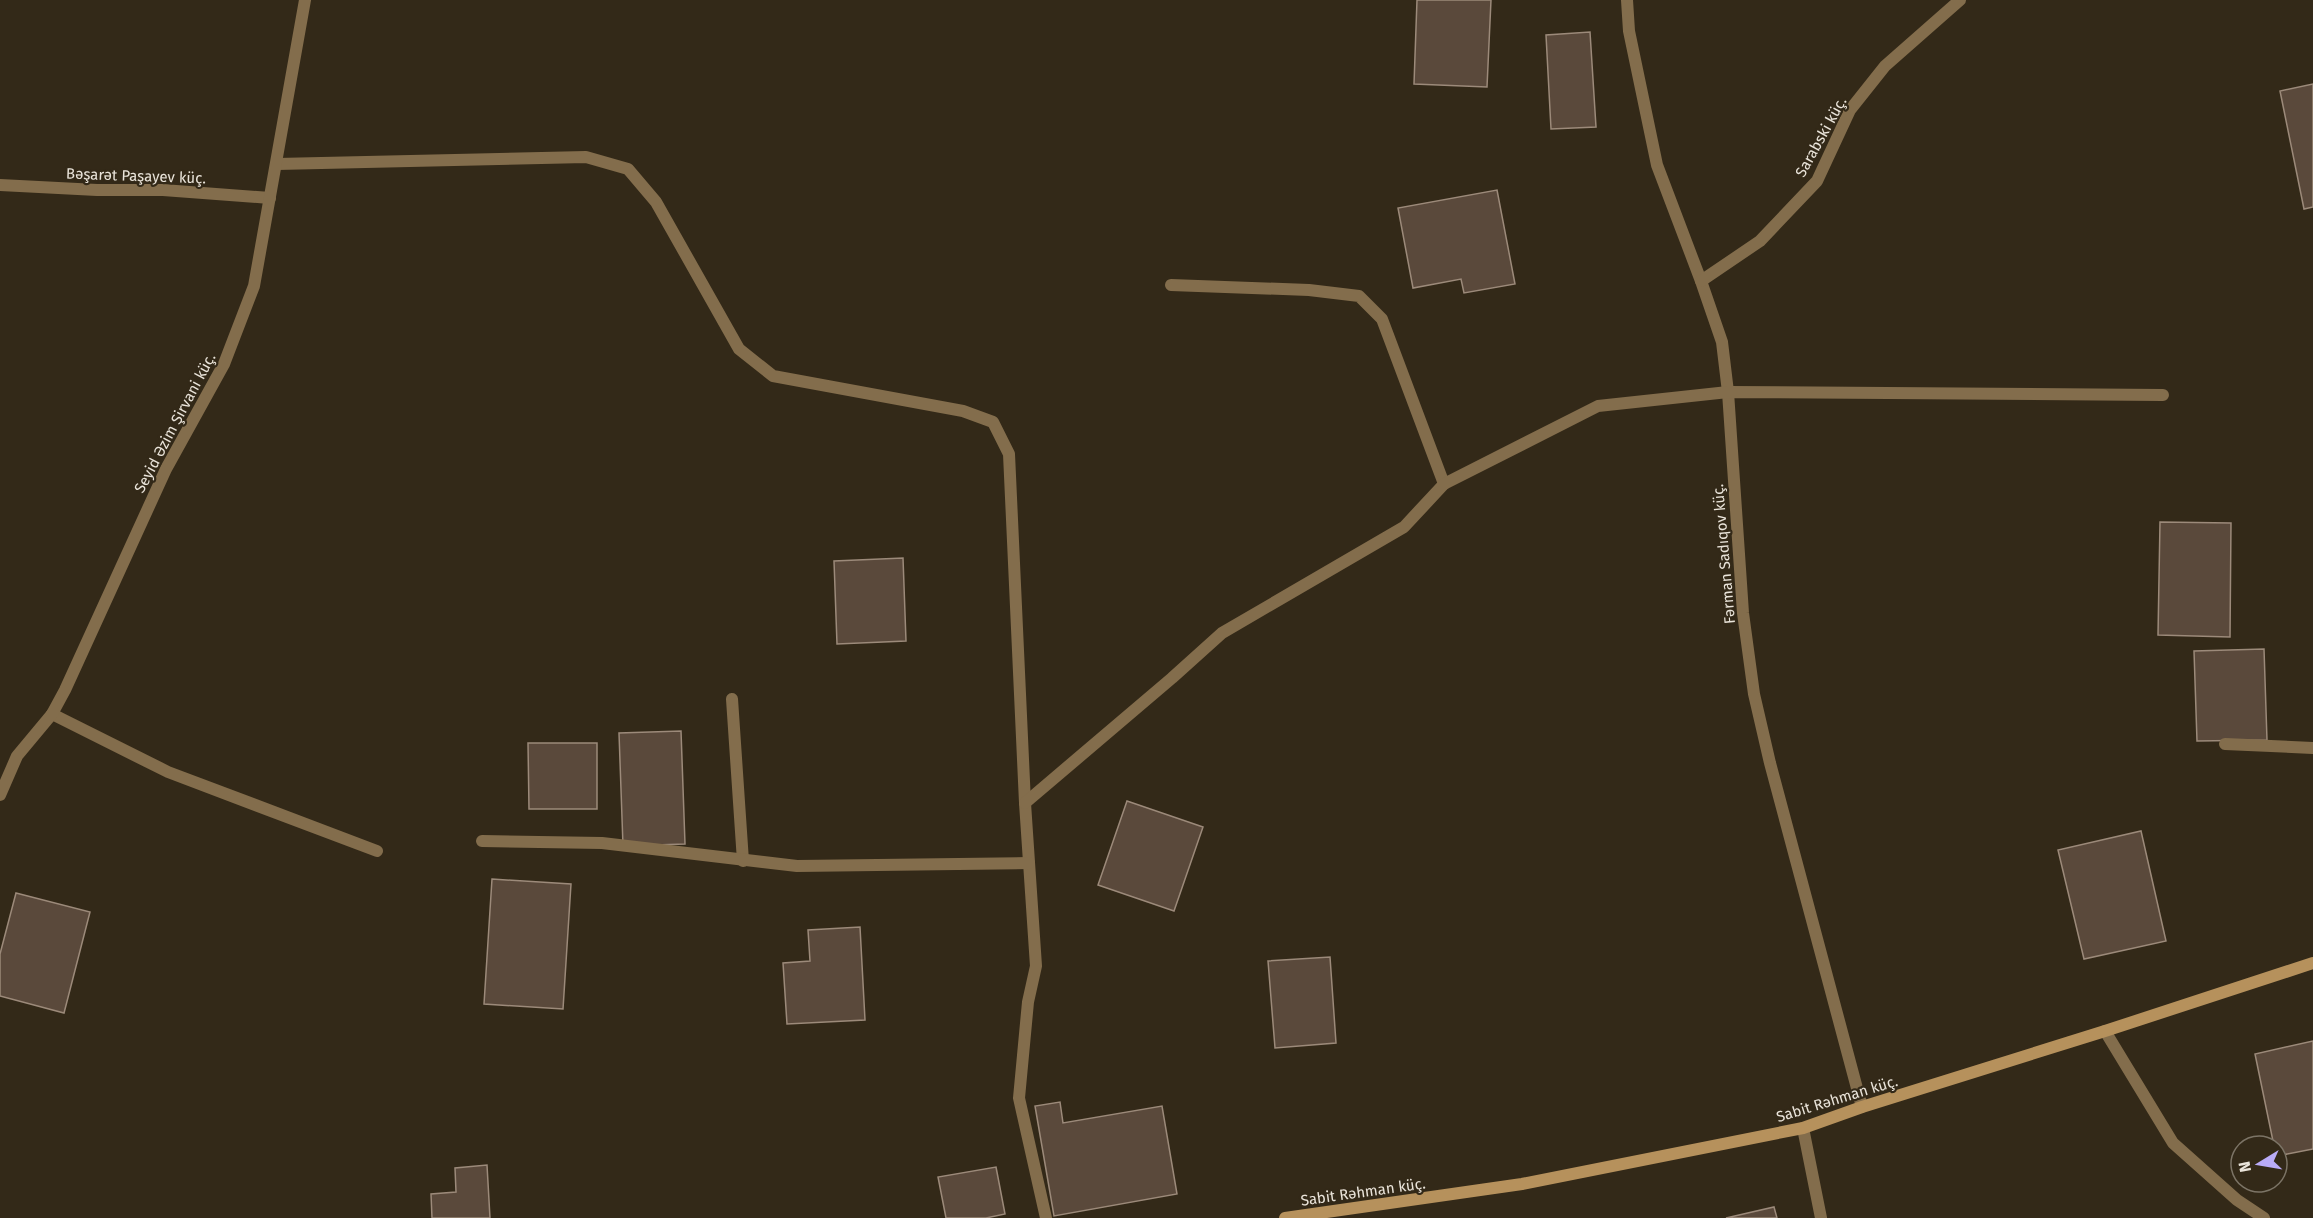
<svg xmlns="http://www.w3.org/2000/svg" width="2313" height="1218" font-family="'Fira Sans',sans-serif">
  <rect width="100%" height="100%" fill="#332918"/>
  <g fill="#5a493b" stroke="#9c8a7a" stroke-width="1.5">
    <polygon points="1417,0 1491,0 1487,87 1414,84"/>
    <polygon points="1590,32 1596,127 1551,129 1546,35"/>
    <polygon points="2313,84 2313,207 2304,209 2280,91"/>
    <polygon points="1497,190 1515,284 1464,293 1461,279 1413,288 1398,208"/>
    <polygon points="2160,522 2231,523 2230,637 2158,635"/>
    <polygon points="903,558 906,641 837,644 834,561"/>
    <polygon points="2264,649 2267,740 2197,741 2194,651"/>
    <polygon points="681,731 685,844 623,846 619,733"/>
    <polygon points="528,743 597,743 597,809 529,809"/>
    <polygon points="1127,801 1203,827 1174,911 1098,885"/>
    <polygon points="2141,831 2166,941 2084,959 2058,850"/>
    <polygon points="492,879 571,884 563,1009 484,1004"/>
    <polygon points="16,893 90,912 64,1013 0,996 0,954"/>
    <polygon points="860,927 865,1020 787,1024 783,963 810,961 808,930"/>
    <polygon points="1330,957 1336,1043 1275,1048 1268,961"/>
    <polygon points="2313,1041 2313,1149 2277,1156 2277,1146 2274,1146 2255,1054"/>
    <polygon points="1060,1102 1063,1123 1162,1106 1177,1194 1054,1216 1035,1106"/>
    <polygon points="487,1165 490,1218 432,1218 431,1194 456,1192 455,1168"/>
    <polygon points="996,1167 1005,1214 986,1218 946,1218 938,1177"/>
    <polygon points="1774,1207 1777,1218 1726,1218"/>
  </g>
  <g fill="none" stroke-linecap="round" stroke-linejoin="round">
    <g stroke="#836d4c" stroke-width="12">
      <polyline points="1627,0 1629,31 1657,165 1701,281 1722,342 1728,392 1743,613 1754,694 1770,763 1862,1107"/>
      <polyline points="277,164 586,157 628,169 656,202 739,349 773,376 963,411 993,422 1009,454 1025,803 1036,966 1028,1002 1019,1098 1046,1218"/>
      <polyline points="0,185 97,190 163,190 270,198"/>
      <polyline points="1701,281 1760,241 1817,181 1850,110 1885,66 1960,0"/>
      <polyline points="1171,285 1309,290 1359,296 1382,319 1444,484"/>
      <polyline points="732,699 743,861"/>
      <polyline points="52,714 168,772 377,851"/>
      <polyline points="2225,744 2313,748"/>
      <polyline points="0,795 17,756 52,714 65,690 166,469 224,364 254,286 305,0"/>
      <polyline points="1025,803 1172,678 1222,633 1404,527 1444,484 1598,406 1728,392 2163,395"/>
      <polyline points="482,841 602,843 797,866 1029,863"/>
      <polyline points="2105,1031 2173,1143 2237,1200 2264,1218"/>
      <polyline points="1803,1128 1821,1218"/>
    </g>
    <polyline stroke="#b6915c" stroke-width="12" points="1285,1218 1522,1184 1803,1128 1862,1107 2105,1031 2313,963"/>
  </g>
  <g text-anchor="middle" dominant-baseline="central" stroke-width="4.5" stroke-linejoin="round" paint-order="stroke">
    <g font-size="15" fill="#eae4da" stroke="#332918">
      <text transform="translate(1821 137) rotate(-61)">Sarabski küç.</text>
      <text transform="translate(136 176) rotate(2)">Bəşarət Paşayev küç.</text>
      <text transform="translate(175 423) rotate(-62)">Seyid Əzim Şirvani küç.</text>
      <text transform="translate(1724 554) rotate(-95)">Fərman Sadıqov küç.</text>
      <text transform="translate(1837 1099) rotate(-17)">Sabit Rəhman küç.</text>
      <text transform="translate(1363 1192) rotate(-8)">Sabit Rəhman küç.</text>
    </g>
  </g>
  <g transform="translate(2259 1164) rotate(259)"><circle r="28" fill="#332918" stroke="#7c7466" stroke-width="1.5"/>
  <path d="M0-4.5L10 22L0 15L-10 22Z" fill="#b9abf7"/>
  <text y="-9" font-size="16" font-weight="bold" text-anchor="middle" fill="#eae4da">N</text>
  </g>
</svg>
